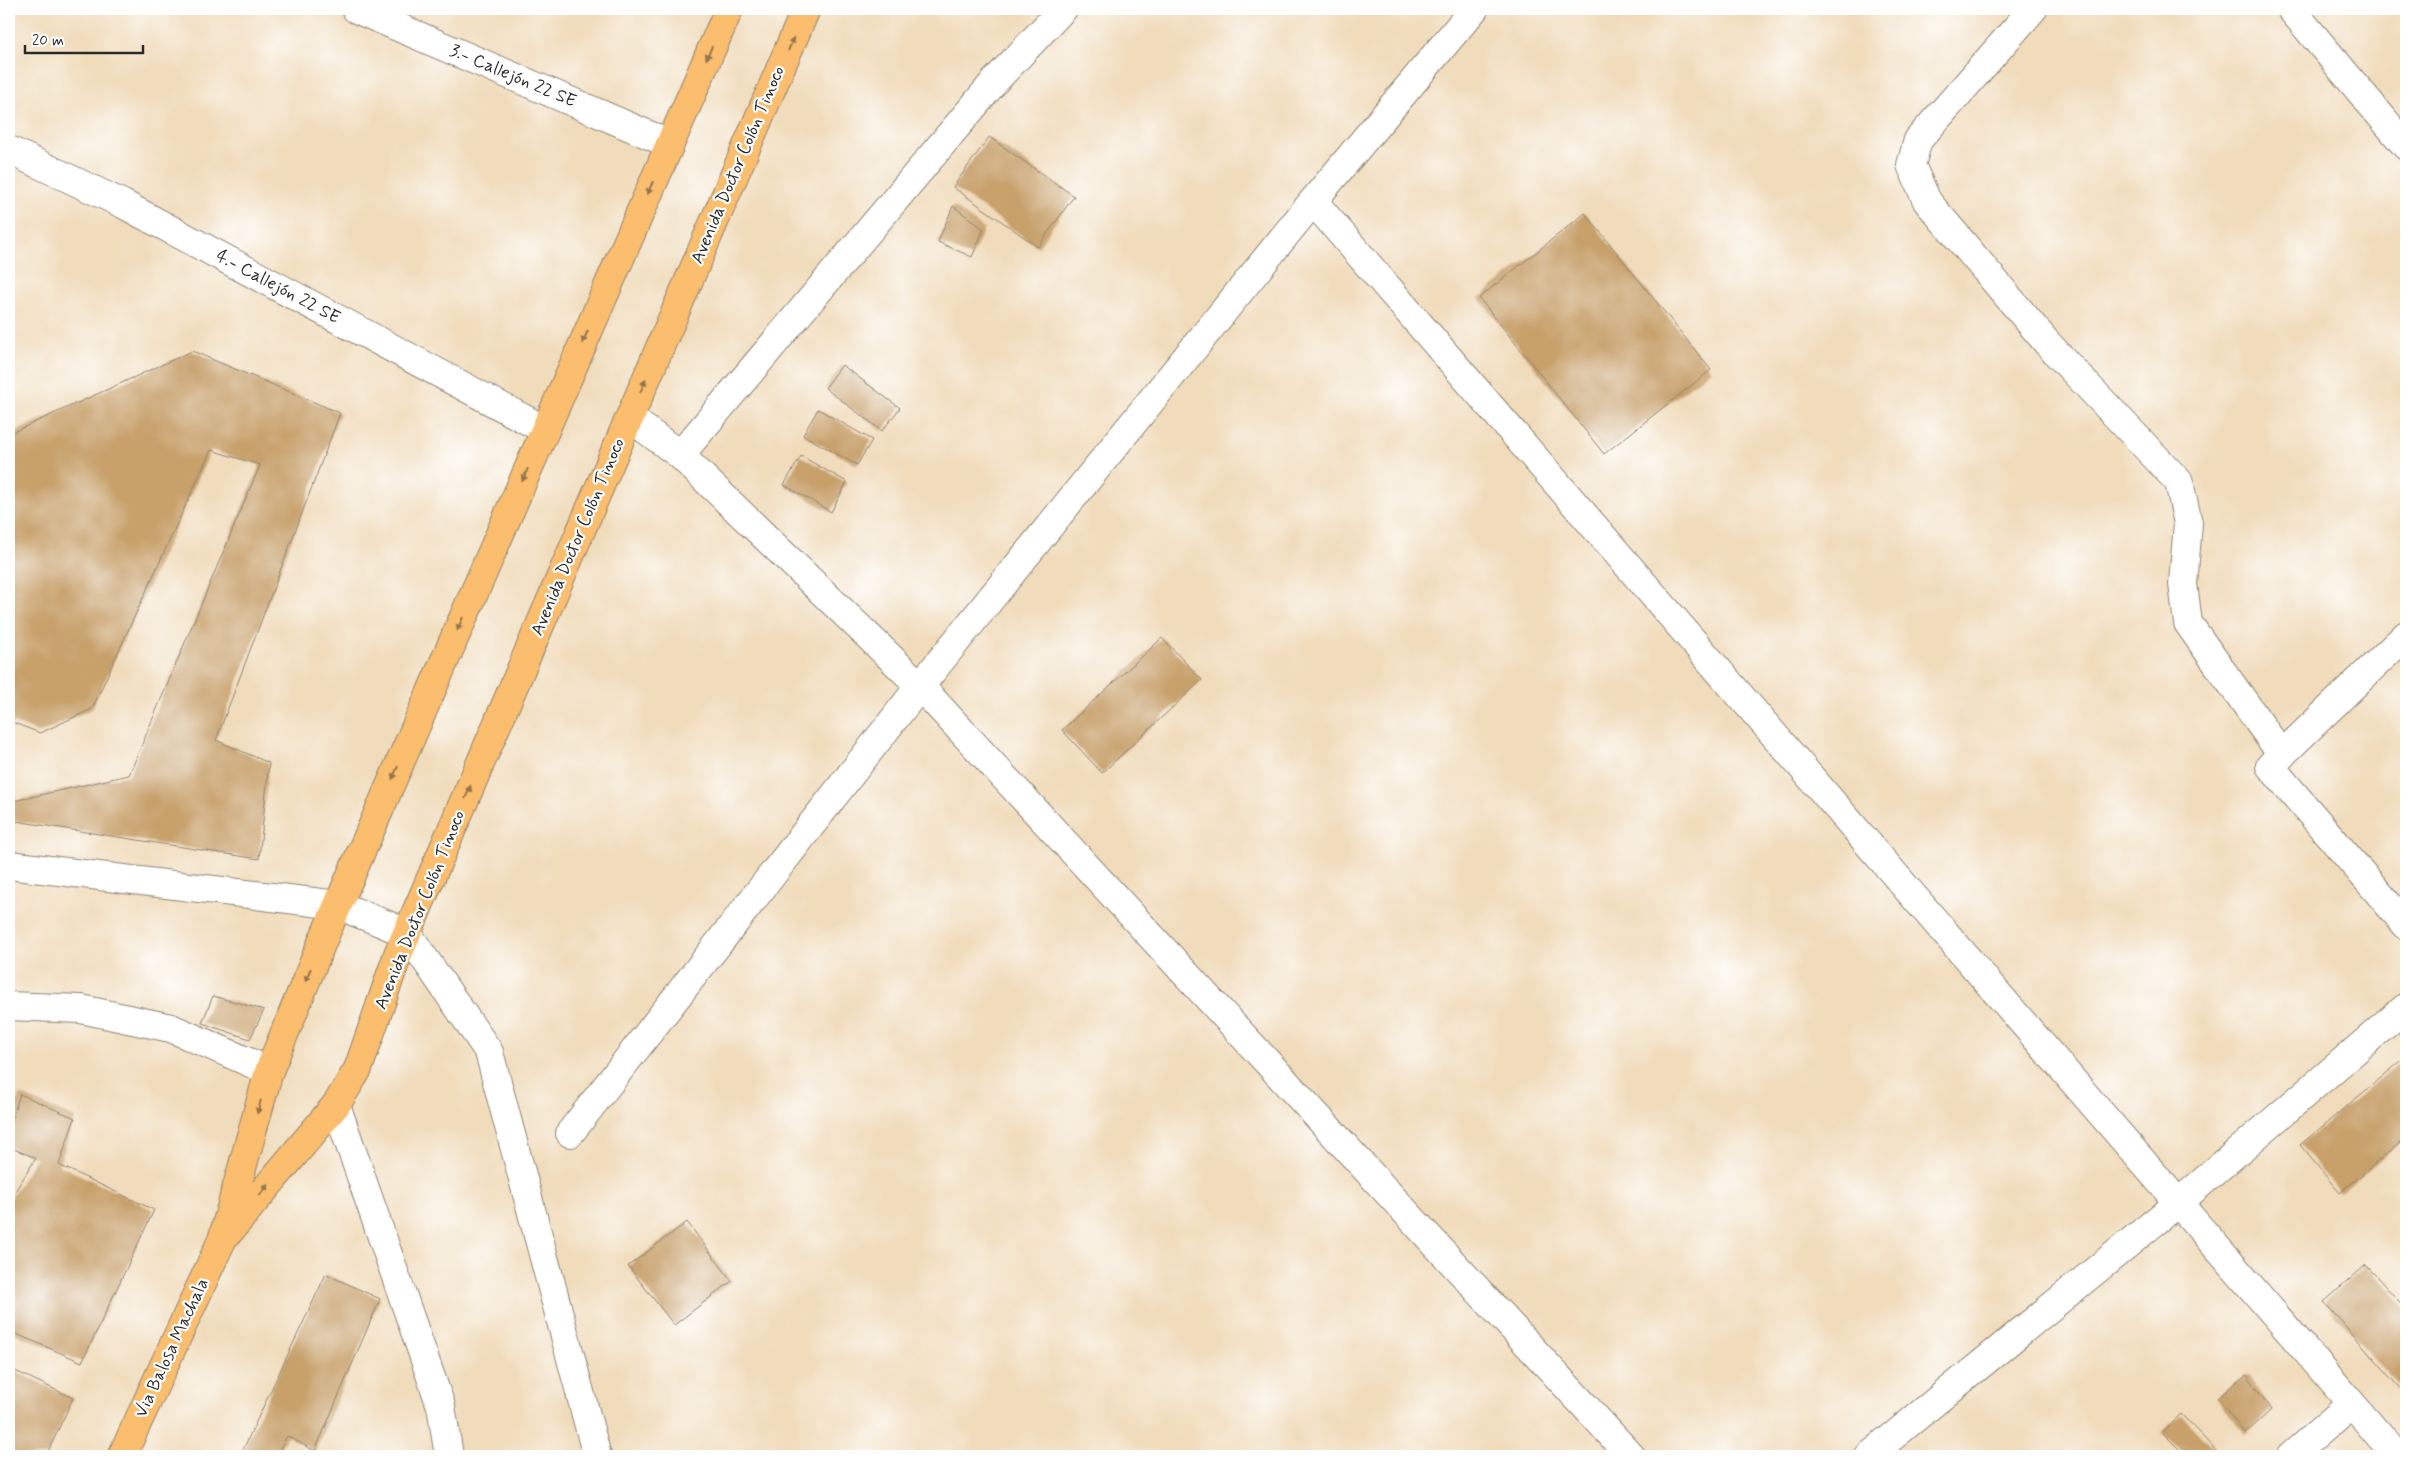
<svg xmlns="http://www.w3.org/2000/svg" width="2415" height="1465" font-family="Mynerve,sans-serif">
  <rect width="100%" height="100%" fill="#fff"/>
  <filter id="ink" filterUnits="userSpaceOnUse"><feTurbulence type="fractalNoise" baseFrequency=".02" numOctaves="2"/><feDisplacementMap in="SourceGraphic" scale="10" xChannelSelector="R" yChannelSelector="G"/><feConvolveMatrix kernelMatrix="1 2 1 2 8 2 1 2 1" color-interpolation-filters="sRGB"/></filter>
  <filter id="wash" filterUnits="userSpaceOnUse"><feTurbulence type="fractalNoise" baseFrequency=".0096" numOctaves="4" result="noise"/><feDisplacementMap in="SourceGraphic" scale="20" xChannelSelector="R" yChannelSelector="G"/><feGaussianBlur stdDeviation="1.12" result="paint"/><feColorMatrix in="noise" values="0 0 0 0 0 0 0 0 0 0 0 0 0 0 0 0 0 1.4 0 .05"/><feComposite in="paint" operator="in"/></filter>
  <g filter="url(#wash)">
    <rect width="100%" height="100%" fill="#f0dbba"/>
    <g id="blocks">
      <g fill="#c7a06a">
        <polygon points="989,137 1074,196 1038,247 953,187"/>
        <polygon points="953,206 984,229 972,257 938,242"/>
        <polygon points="1585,213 1711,370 1604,454 1479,298"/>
        <polygon points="192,351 340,413 216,740 269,763 259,859 9,820 9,802 129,775 260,465 211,450 92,709 40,733 9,721 9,434"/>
        <polygon points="842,365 900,408 882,431 825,388"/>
        <polygon points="818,409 872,440 857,465 803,435"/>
        <polygon points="801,456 847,482 831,512 784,485"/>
        <polygon points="1162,638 1202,680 1102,773 1062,730"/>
        <polygon points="213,996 264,1010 250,1039 202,1023"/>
        <polygon points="2406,1057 2406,1138 2340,1193 2300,1145"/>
        <polygon points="20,1094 75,1118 59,1165 154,1210 82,1362 9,1331 9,1201 36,1158 9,1147 9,1127"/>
        <polygon points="687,1222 732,1281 674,1325 628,1266"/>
        <polygon points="2366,1265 2406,1309 2406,1394 2324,1302"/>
        <polygon points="326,1274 380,1299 315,1451 287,1436 276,1456 240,1456"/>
        <polygon points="9,1368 73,1398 46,1456 9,1456"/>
        <polygon points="2247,1374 2271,1410 2245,1434 2217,1398"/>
        <polygon points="2181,1414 2221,1456 2186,1456 2162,1432"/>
      </g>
    </g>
  </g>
  <g filter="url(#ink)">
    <use href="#blocks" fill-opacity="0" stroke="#8e8372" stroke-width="1"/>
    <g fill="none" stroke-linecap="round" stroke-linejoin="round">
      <g stroke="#8e8372" stroke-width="30">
        <g id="minor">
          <polyline points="356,9 670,144"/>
          <polyline points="2033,9 1918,140 1911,165 1927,201 2048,344 2179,482 2188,523 2183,584 2188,623 2282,755"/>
          <polyline points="2291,9 2406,146"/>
          <polyline points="9,150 123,204 545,430"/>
          <polyline points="1313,201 2397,1456"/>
          <polyline points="630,418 680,455 920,686 1631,1456"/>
          <polyline points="680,455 995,81 1063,9"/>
          <polyline points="2406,635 2270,766 2406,925"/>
          <polyline points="9,865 338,905 407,933 489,1052 597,1456"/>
          <polyline points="9,1006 81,1009 171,1028 269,1071"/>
          <polyline points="336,1105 441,1406 449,1456"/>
          <polyline points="570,1133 920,686 1313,201 1474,9"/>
          <polyline points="1869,1456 2178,1203 2406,1007"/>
          <polyline points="2291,1456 2351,1404"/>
        </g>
      </g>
      <g stroke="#8e8372" stroke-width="30">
        <g id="major">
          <polyline points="228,1233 336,1105 358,1069 398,954 806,9"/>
          <polyline points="122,1456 222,1240 269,1071 327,930 729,9"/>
        </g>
      </g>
      <use href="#minor" stroke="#fff" stroke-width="28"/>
      <use href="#major" stroke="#fbbd6e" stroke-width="28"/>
    </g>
    <defs><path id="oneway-solid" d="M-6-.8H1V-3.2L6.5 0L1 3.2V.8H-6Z" transform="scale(1.25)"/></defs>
    <g fill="#93744c">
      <use href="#oneway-solid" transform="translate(791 44) rotate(-67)"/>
      <use href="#oneway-solid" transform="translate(709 53) rotate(114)"/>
      <use href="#oneway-solid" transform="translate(650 188) rotate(114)"/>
      <use href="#oneway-solid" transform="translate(585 337) rotate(114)"/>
      <use href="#oneway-solid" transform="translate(643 386) rotate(-67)"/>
      <use href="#oneway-solid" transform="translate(525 475) rotate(114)"/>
      <use href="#oneway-solid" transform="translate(460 624) rotate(114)"/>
      <use href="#oneway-solid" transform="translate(395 773) rotate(114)"/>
      <use href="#oneway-solid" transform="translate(468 792) rotate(-67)"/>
      <use href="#oneway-solid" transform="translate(308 975) rotate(112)"/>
      <use href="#oneway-solid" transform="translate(259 1107) rotate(105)"/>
      <use href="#oneway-solid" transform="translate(264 1190) rotate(-50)"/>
    </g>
  </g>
  <g text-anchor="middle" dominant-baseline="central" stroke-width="4.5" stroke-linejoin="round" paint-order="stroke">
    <g font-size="18" fill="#2b2b2b" stroke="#fff">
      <text transform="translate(513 76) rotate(23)">3.- Callejón 22 SE</text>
      <text transform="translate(738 165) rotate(-67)">Avenida Doctor Colón Tinoco</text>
      <text transform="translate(278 287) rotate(28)">4.- Callejón 22 SE</text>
      <text transform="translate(578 537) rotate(-67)">Avenida Doctor Colón Tinoco</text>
      <text transform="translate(420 910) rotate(-68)">Avenida Doctor Colón Tinoco</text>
      <text transform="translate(172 1348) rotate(-65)">Via Balosa Machala</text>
    </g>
  </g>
  <rect width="2415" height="1465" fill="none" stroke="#fff" stroke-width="30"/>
  <path d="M25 45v8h118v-8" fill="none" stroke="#2b2b2b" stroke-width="2.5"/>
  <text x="32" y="45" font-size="15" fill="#2b2b2b" stroke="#ffffff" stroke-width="4" paint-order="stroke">20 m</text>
</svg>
